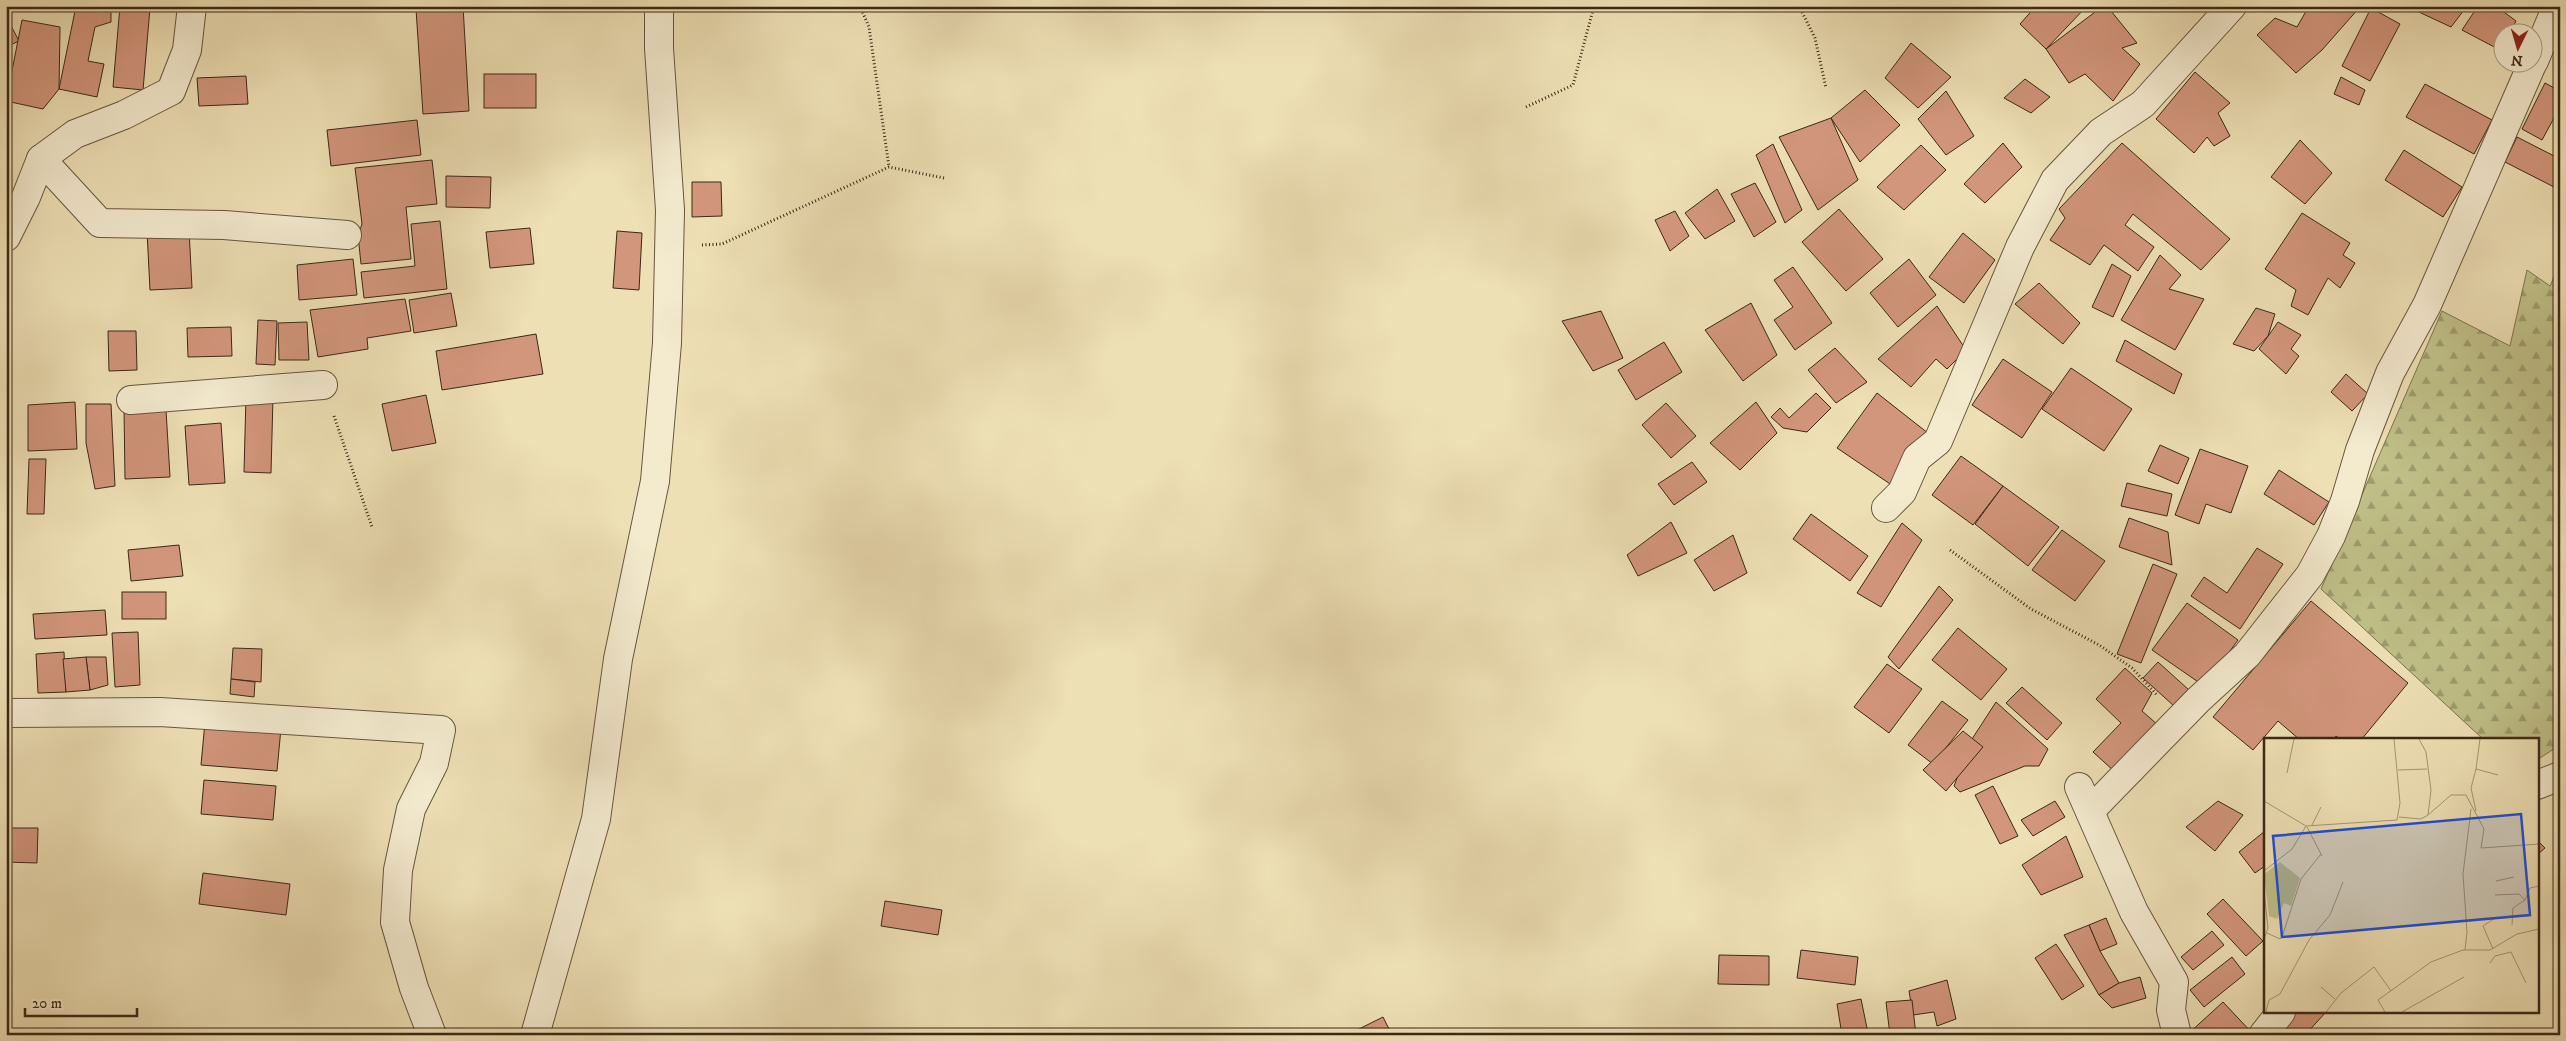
<svg xmlns="http://www.w3.org/2000/svg" width="2566" height="1041" font-family="'IM FELL DW Pica',serif">
  <defs>
    <pattern id="forest-firs" width="22" height="20" patternUnits="userSpaceOnUse" patternTransform="scale(1.25)"><rect width="22" height="20" fill="#c0c088"/><path d="M5 1l3.5 6h-7zM16 11l3.5 6h-7z" fill="#9d9c6e"/></pattern>
  </defs>
  <rect width="100%" height="100%" fill="#eee0b5"/>
  <filter id="stains"><feTurbulence type="fractalNoise" baseFrequency=".004" numOctaves="4"/><feColorMatrix values="0 0 0 0 .2 0 0 0 0 .09 0 0 0 0 .02 0 0 0 .5 -.17"/></filter>
  <radialGradient id="worn" r=".72"><stop offset=".6" stop-color="#630" stop-opacity="0"/><stop offset="1" stop-color="#630" stop-opacity=".3"/></radialGradient>
  <polygon fill="url(#forest-firs)" stroke="#7e744f" points="2560,263 2560,745 2537,760 2537,740 2484,740 2321,589 2442,311 2510,346 2527,270 2550,286"/>
  <g fill="#d2967c" stroke="#3c2816">
    <polygon points="91,6 111,6 111,22 95,27 88,61 104,64 97,97 59,89 75,11"/>
    <polygon points="120,6 150,8 143,90 113,87"/>
    <polygon points="463,6 469,111 423,114 416,9"/>
    <polygon points="2036,6 2087,6 2046,49 2020,24"/>
    <polygon points="2103,6 2107,6 2137,43 2122,48 2140,64 2113,101 2085,74 2069,83 2046,49"/>
    <polygon points="2309,6 2316,6 2321,10 2325,6 2357,6 2359,8 2322,50 2296,73 2257,35 2275,18 2297,27"/>
    <polygon points="2406,6 2456,6 2464,10 2451,27"/>
    <polygon points="2478,6 2496,6 2516,21 2510,32 2504,32 2504,44 2500,50 2462,30"/>
    <polygon points="2371,8 2400,24 2370,81 2342,66"/>
    <polygon points="6,16 19,41 6,47"/>
    <polygon points="22,20 60,27 59,89 43,109 6,101"/>
    <polygon points="1911,43 1951,77 1918,108 1885,78"/>
    <polygon points="2195,72 2230,103 2218,113 2230,136 2214,146 2207,137 2194,153 2156,119"/>
    <rect x="484" y="74" width="52" height="34"/>
    <polygon points="246,76 248,104 199,106 197,78"/>
    <polygon points="2341,77 2365,90 2359,105 2334,94"/>
    <polygon points="2025,79 2050,97 2031,113 2004,98"/>
    <polygon points="2545,83 2560,91 2560,107 2542,140 2522,129"/>
    <polygon points="2425,84 2492,120 2474,154 2406,117"/>
    <polygon points="1865,90 1900,125 1860,162 1831,118"/>
    <polygon points="1946,91 1974,136 1946,155 1918,119"/>
    <polygon points="1831,118 1858,180 1818,210 1779,137"/>
    <polygon points="417,120 421,155 331,166 327,130"/>
    <polygon points="2517,137 2560,159 2560,177 2554,187 2505,162"/>
    <polygon points="2300,140 2332,173 2305,204 2271,177"/>
    <polygon points="2003,143 2022,167 1985,203 1964,184"/>
    <polygon points="2122,143 2230,239 2201,270 2133,214 2125,225 2154,247 2138,271 2104,245 2090,265 2050,240 2065,218 2059,209"/>
    <polygon points="1773,144 1802,210 1785,223 1756,155"/>
    <polygon points="1921,145 1946,170 1904,210 1877,187"/>
    <polygon points="2404,150 2462,187 2443,217 2385,180"/>
    <polygon points="432,160 437,204 406,207 411,259 361,264 358,235 362,224 355,168"/>
    <polygon points="446,176 491,177 490,208 446,207"/>
    <polygon points="692,182 721,182 722,216 692,217"/>
    <polygon points="1755,183 1776,222 1754,237 1731,194"/>
    <polygon points="1717,189 1735,221 1705,239 1685,213"/>
    <polygon points="1839,209 1883,259 1846,291 1802,242"/>
    <polygon points="1675,211 1689,236 1670,251 1655,220"/>
    <polygon points="2302,213 2350,243 2343,255 2355,263 2340,288 2328,278 2308,315 2291,306 2296,290 2265,269"/>
    <polygon points="440,221 447,289 364,298 361,272 415,266 411,224"/>
    <polygon points="530,228 534,264 490,268 486,232"/>
    <polygon points="189,229 192,288 150,290 147,231"/>
    <polygon points="617,231 642,233 639,290 613,288"/>
    <polygon points="1963,233 1995,260 1964,303 1929,277"/>
    <polygon points="2160,255 2181,275 2169,289 2204,299 2175,350 2121,320"/>
    <polygon points="353,259 357,295 299,300 297,265"/>
    <polygon points="1909,259 1936,295 1898,327 1870,293"/>
    <polygon points="2112,264 2131,276 2113,317 2092,307"/>
    <polygon points="1793,267 1832,323 1795,350 1774,320 1793,307 1774,280"/>
    <polygon points="2039,283 2080,323 2063,344 2015,304"/>
    <polygon points="451,293 457,326 414,333 409,300"/>
    <polygon points="405,299 411,331 367,338 368,349 318,357 310,310"/>
    <polygon points="1751,303 1777,355 1743,381 1705,330"/>
    <polygon points="1937,306 1966,350 1947,369 1936,359 1911,387 1878,359"/>
    <polygon points="2256,308 2275,314 2268,336 2254,351 2233,344"/>
    <polygon points="1601,311 1623,358 1593,371 1562,321"/>
    <polygon points="258,320 277,321 275,365 256,364"/>
    <polygon points="307,322 309,360 279,360 278,323"/>
    <polygon points="2278,322 2301,335 2291,349 2299,356 2286,374 2259,349"/>
    <polygon points="231,327 232,356 188,357 187,328"/>
    <polygon points="108,331 136,331 137,370 109,371"/>
    <polygon points="536,334 543,374 442,390 436,351"/>
    <polygon points="2125,340 2182,374 2174,394 2116,361"/>
    <polygon points="1664,342 1682,372 1636,400 1618,370"/>
    <polygon points="1835,348 1867,382 1836,403 1808,370"/>
    <polygon points="2003,359 2052,392 2022,438 1972,405"/>
    <polygon points="2071,368 2132,409 2104,451 2042,409"/>
    <polygon points="2346,374 2368,394 2352,411 2331,392"/>
    <polygon points="1816,393 1831,408 1807,432 1783,428 1771,417 1780,408 1789,418"/>
    <polygon points="1877,393 1938,441 1902,492 1837,448"/>
    <polygon points="426,395 436,443 392,451 382,404"/>
    <polygon points="246,396 273,397 271,473 244,472"/>
    <polygon points="75,402 77,449 28,451 28,405"/>
    <polygon points="1756,402 1777,433 1740,470 1710,443"/>
    <polygon points="1666,403 1696,436 1671,458 1642,425"/>
    <polygon points="86,404 111,404 115,486 95,489 86,443"/>
    <polygon points="124,409 166,410 170,477 125,479"/>
    <polygon points="221,423 225,483 189,485 185,426"/>
    <polygon points="2160,445 2189,458 2178,484 2148,471"/>
    <polygon points="2200,449 2248,466 2231,513 2206,504 2199,524 2175,515"/>
    <polygon points="1961,456 2003,486 1973,525 1932,495"/>
    <polygon points="29,459 46,459 44,514 27,514"/>
    <polygon points="1692,462 1707,482 1674,505 1658,484"/>
    <polygon points="2279,470 2329,502 2314,525 2264,494"/>
    <polygon points="2127,483 2172,494 2167,516 2121,506"/>
    <polygon points="2003,486 2059,527 2028,566 1975,524"/>
    <polygon points="1811,514 1868,556 1850,581 1793,539"/>
    <polygon points="2129,518 2168,532 2172,565 2119,547"/>
    <polygon points="1671,522 1687,553 1638,576 1627,555"/>
    <polygon points="1902,523 1922,540 1881,607 1857,593"/>
    <polygon points="2062,530 2105,561 2075,601 2032,570"/>
    <polygon points="1733,535 1747,573 1714,591 1694,560"/>
    <polygon points="179,545 183,576 131,581 128,550"/>
    <polygon points="2257,548 2283,564 2240,629 2191,596 2204,577 2227,593"/>
    <polygon points="2153,564 2177,574 2141,663 2117,654"/>
    <polygon points="1939,586 1953,600 1899,669 1888,657"/>
    <rect x="122" y="592" width="44" height="27"/>
    <polygon points="2311,601 2408,683 2361,740 2341,740 2336,736 2333,740 2300,740 2278,721 2253,750 2213,717"/>
    <polygon points="2187,603 2238,640 2204,686 2152,650"/>
    <polygon points="105,610 107,635 35,639 33,614"/>
    <polygon points="6,624 10,624 11,669 6,669"/>
    <polygon points="1958,628 2007,669 1981,700 1932,660"/>
    <polygon points="138,632 140,685 115,687 112,633"/>
    <polygon points="233,648 262,649 261,682 231,679"/>
    <polygon points="64,652 66,692 38,693 36,654"/>
    <polygon points="86,657 106,657 108,685 90,690"/>
    <polygon points="86,657 90,690 66,692 63,659"/>
    <polygon points="2158,662 2189,690 2174,706 2143,678"/>
    <polygon points="1887,664 1922,689 1889,733 1854,707"/>
    <polygon points="2125,668 2152,693 2142,711 2158,725 2114,771 2093,752 2121,723 2096,699"/>
    <polygon points="231,679 255,682 254,697 230,694"/>
    <polygon points="2022,687 2062,723 2047,740 2006,703"/>
    <polygon points="1942,701 1968,720 1933,764 1908,745"/>
    <polygon points="1996,702 2048,749 2039,766 2025,766 1960,792 1954,786 1972,739"/>
    <polygon points="205,722 281,728 277,771 201,765"/>
    <polygon points="1963,731 1983,747 1946,791 1923,770"/>
    <polygon points="204,780 276,786 273,820 201,814"/>
    <polygon points="1993,786 2018,836 2000,844 1975,795"/>
    <polygon points="2055,801 2065,817 2033,836 2021,820"/>
    <polygon points="2218,801 2243,815 2215,851 2186,827"/>
    <polygon points="6,828 38,828 37,863 6,862"/>
    <polygon points="2265,831 2265,866 2255,873 2239,852"/>
    <polygon points="2066,836 2083,877 2041,895 2022,865"/>
    <polygon points="2537,840 2545,848 2537,855"/>
    <polygon points="203,873 290,884 286,915 199,904"/>
    <polygon points="2223,899 2263,941 2246,956 2207,914"/>
    <polygon points="885,901 942,910 938,935 881,926"/>
    <polygon points="2106,918 2117,944 2100,951 2089,925"/>
    <polygon points="2089,925 2100,951 2119,983 2099,995 2064,935"/>
    <polygon points="2212,931 2224,945 2193,970 2181,957"/>
    <polygon points="2056,944 2084,986 2062,1000 2035,958"/>
    <polygon points="1801,950 1858,957 1855,985 1797,978"/>
    <polygon points="1719,955 1769,956 1769,985 1718,984"/>
    <polygon points="2232,957 2245,974 2204,1007 2190,990"/>
    <polygon points="2140,977 2146,998 2112,1008 2099,995 2119,983"/>
    <polygon points="1947,980 1956,1019 1937,1026 1934,1012 1913,1015 1909,991"/>
    <polygon points="1861,999 1868,1033 1842,1035 1837,1004"/>
    <polygon points="1912,1000 1916,1035 1890,1035 1886,1002"/>
    <polygon points="2223,1002 2254,1035 2189,1035 2188,1034"/>
    <polygon points="2296,1012 2326,1012 2305,1035 2274,1035"/>
    <polygon points="1383,1017 1392,1035 1347,1035"/>
  </g>
  <g fill="none" stroke-linecap="round" stroke-linejoin="round">
    <g stroke="#68563e" stroke-width="30">
      <g id="minor">
        <polyline points="2534,61 2557,6"/>
        <polyline points="41,159 100,223 224,225 347,235"/>
        <polyline points="6,237 26,197 41,159 75,134 124,115 171,91 187,50 192,6"/>
        <polyline points="131,400 323,385"/>
        <polyline points="1886,508 1902,492 1917,458 1938,441 2020,247 2055,180 2101,132 2143,104 2232,6"/>
        <polyline points="6,713 160,712 441,730 434,763 411,809 398,870 395,922 414,988 432,1035"/>
        <polyline points="2537,785 2560,776"/>
        <polyline points="2079,787 2134,912 2174,982 2171,1010 2177,1035"/>
        <polyline points="2090,811 2198,700 2247,655 2310,575 2331,536 2345,501 2360,450 2390,373 2427,305 2533,62"/>
        <polyline points="535,1035 596,819 618,659 655,481 667,343 670,210 659,48 659,6"/>
        <polyline points="2263,1035 2281,1012"/>
      </g>
    </g>
    <g stroke="#3c2816" stroke-width="3" stroke-dasharray="1 2.5" stroke-linecap="butt">
      <polyline points="860,6 869,27 889,167"/>
      <polyline points="1799,6 1815,38 1826,88"/>
      <polyline points="1526,107 1573,85 1594,6"/>
      <polyline points="702,245 722,244 889,167 944,178"/>
      <polyline points="334,416 372,527"/>
      <polyline points="1950,550 2031,609 2099,645 2132,668 2157,695"/>
    </g>
    <use href="#minor" stroke="#f4ebcf" stroke-width="28"/>
  </g>
  <g transform="translate(2264 738)">
    <rect width="275" height="275" fill="#eee0b5"/>
    <path d="M 16,124 L 36,140 L 27,168 L 20,165 L 13,181 L 5,178 L 0,136 Z" fill="#c0c088"/>
    <path fill="none" stroke="#a79675" stroke-width="1" d="M 212,31 L 216,1M 134,32 L 163,31M 23,35 L 30,1M 0,63 L 42,88 L 133,82 L 136,65 L 130,1M 212,73 L 207,50 L 212,31 L 234,37M 164,77 L 187,57 L 202,57 L 220,91 L 217,110 L 275,106M 135,79 L 157,81 L 164,77 L 167,52 L 162,14 L 155,1M 48,87 L 57,69M 43,89 L 58,118M 0,133 L 28,111 L 42,88M 232,143 L 250,139M 0,153 L 4,190 L 0,201M 231,157 L 255,156 L 261,162M 248,187 L 249,170 L 261,162 L 266,150 L 275,148M 3,195 L 16,201 L 18,199 L 37,141 L 57,116M 229,211 L 219,188 L 231,180M 201,212 L 203,194 L 199,136 L 207,71M 226,225 L 231,218 L 247,214 L 262,245M 57,249 L 71,261M 2,274 L 5,262 L 16,256 L 45,202 L 66,177 L 79,144M 62,274 L 77,255 L 110,229 L 127,253M 121,274 L 114,262 L 167,224 L 199,212 L 226,212 L 253,196 L 275,191M 138,274 L 200,239"/>
    <path fill="#1d4ed8" fill-opacity="0.15" stroke="#1d4ed8" stroke-width="2.5" d="M 257,76 L 266,177 L 18,199 L 9,98 Z"/>
    <rect width="275" height="275" fill="none" stroke="#3c2816" stroke-width="2.5"/>
  </g>
  <rect width="2566" height="1041" fill="none" stroke="#eee0b5" stroke-width="25"/>
  <rect x="8" y="8" width="2551" height="1026" fill="none" stroke="#3c2816" stroke-width="2.5"/>
  <rect x="12" y="12" width="2541" height="1016" fill="none" stroke="#3c2816"/>
  <g transform="translate(2518 48) rotate(185)"><circle r="24" fill="#f4ebcf" stroke="#aa9d85"/>
  <path d="M0-4L9 19L0 12L-9 19Z" fill="#8f2418"/>
  <text y="-8" font-size="14" font-weight="bold" text-anchor="middle" fill="#3c2816">N</text>
  </g>
  <path d="M25 1008v8h112v-8" fill="none" stroke="#3c2816" stroke-width="2.5"/>
  <text x="32" y="1008" font-size="15" fill="#3c2816" stroke="#f4ebcf" stroke-width="4" paint-order="stroke">20 m</text>
  <rect width="100%" height="100%" filter="url(#stains)"/>
  <rect width="100%" height="100%" fill="url(#worn)"/>
</svg>
